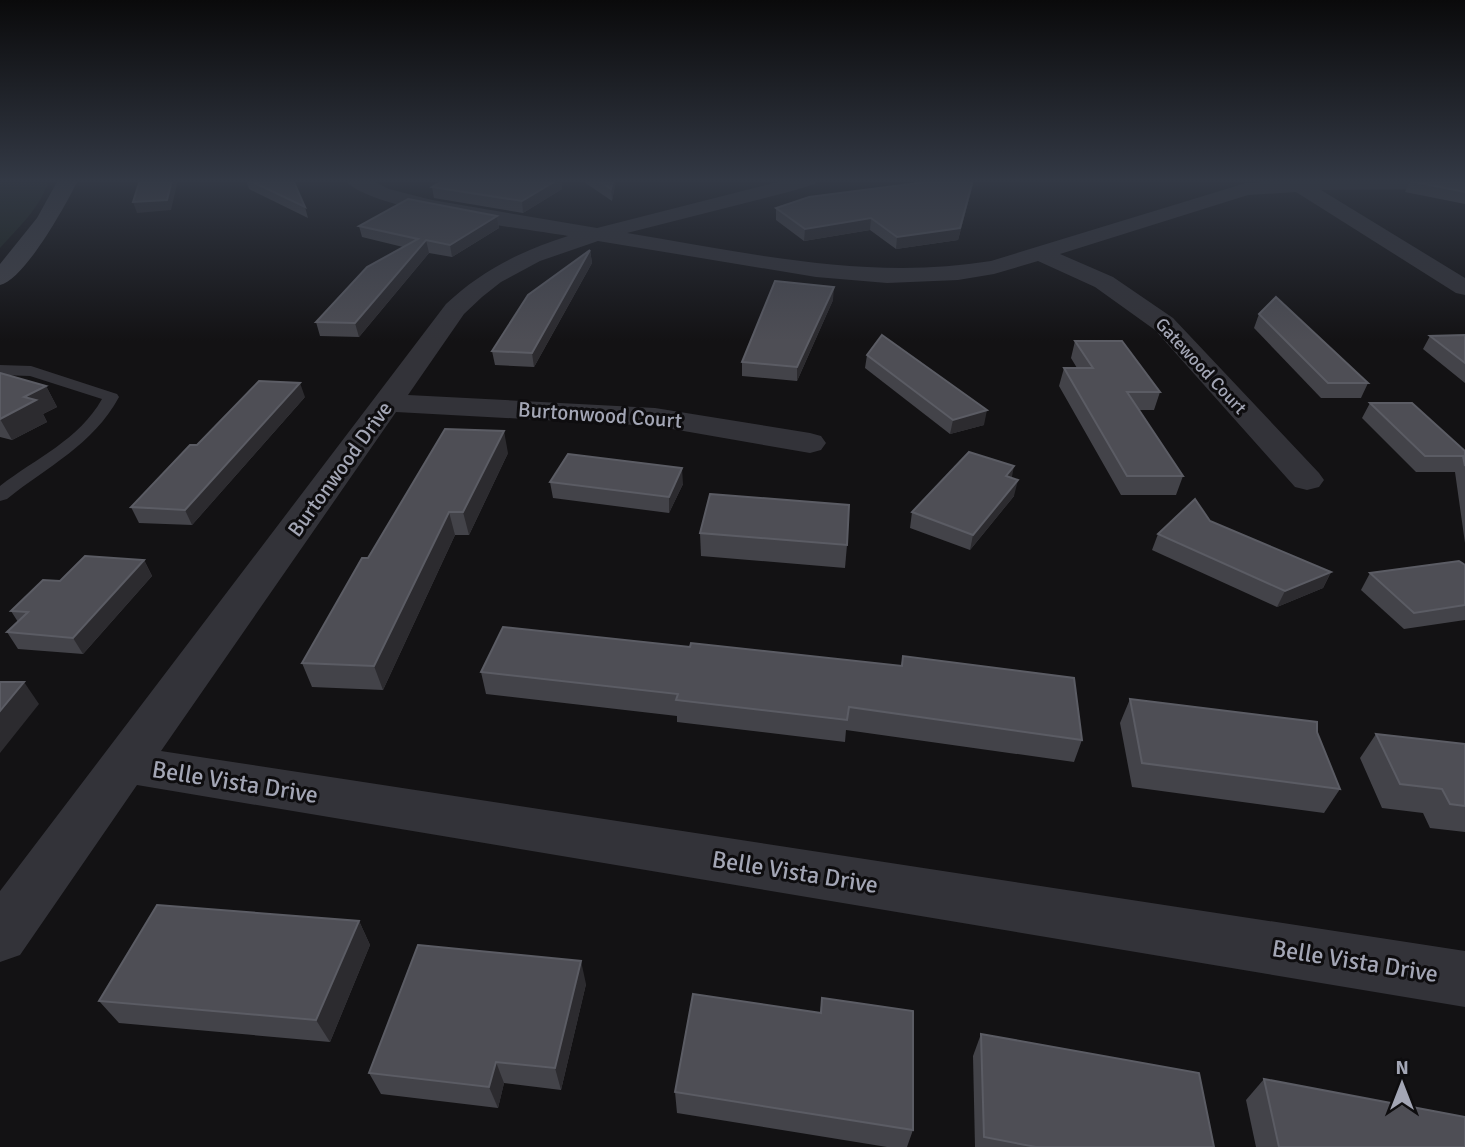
<svg xmlns="http://www.w3.org/2000/svg" width="1465" height="1147" font-family="Signika,sans-serif">
  <rect width="100%" height="100%" fill="#131214"/>
  <path fill="#1c241f" d="M 0,180 L 49,180 C 41,207 18,228 0,248 Z"/>
  <g fill="none" stroke-linecap="round" stroke-linejoin="round">
    <path fill="#333339" fill-rule="evenodd" d="M 0,365 L 31,366 L 117,394 L 119,397 C 93,445 48,466 7,499 L 0,501 L 0,486 C 36,458 79,440 102,399 L 30,376 L 0,375 Z"/>
    <path fill="#333339" fill-rule="evenodd" d="M 345,180 L 371,180 L 389,189 L 432,200 L 597,228 L 786,180 L 818,180 L 815,184 L 792,191 L 627,233 C 748,253 869,281 991,261 L 1246,183 L 1288,180 L 1465,180 L 1465,189 L 1321,190 L 1465,278 L 1465,295 L 1456,293 L 1296,192 L 1248,195 L 1060,254 L 1113,277 L 1173,318 L 1319,473 L 1324,480 L 1319,487 L 1307,490 L 1295,487 L 1155,330 L 1095,287 L 1038,261 L 994,274 L 958,280 L 887,283 L 816,277 L 598,241 L 540,261 L 501,282 L 482,297 L 464,314 L 408,395 L 655,408 L 810,433 L 821,436 L 826,443 L 821,450 L 810,453 L 655,426 L 396,412 L 161,751 L 1465,951 L 1465,1007 L 137,785 L 20,955 L 0,962 L 0,891 L 446,304 C 482,270 521,251 568,236 C 526,229 368,210 345,180 Z"/>
    <path fill="#414249" fill-rule="evenodd" d="M 58,180 L 78,180 C 66,205 25,279 0,285 L 0,264 L 37,218 Z"/>
  </g>
  <g fill="#434349">
    <polygon points="246,180 293,180 305,207 308,218 249,189"/>
    <polygon points="444,180 561,180 562,189 523,213 434,198 432,187"/>
    <polygon points="581,180 616,180 612,201"/>
    <polygon points="974,180 958,240 896,249 870,230 804,241 776,220 776,208"/>
    <polygon points="1410,181 1465,181 1465,204 1405,192"/>
    <polygon points="497,216 499,228 452,257 429,253 359,337 320,336 316,322 403,247 362,237 359,226"/>
    <polygon points="590,250 592,263 534,367 495,365 492,351"/>
    <polygon points="833,300 797,381 742,376 742,362"/>
    <polygon points="1259,314 1368,383 1361,398 1321,398 1254,328"/>
    <polygon points="1465,335 1465,383 1423,349 1430,336"/>
    <polygon points="1075,341 1160,392 1154,410 1139,410 1183,476 1176,495 1121,495 1059,386 1064,368 1077,368 1071,358"/>
    <polygon points="867,355 984,425 950,434 865,368"/>
    <polygon points="0,373 46,386 57,407 43,414 47,422 12,440 0,437"/>
    <polygon points="305,397 192,525 139,523 131,507 197,445"/>
    <polygon points="1370,403 1465,451 1465,543 1455,472 1416,472 1362,418"/>
    <polygon points="508,453 469,535 455,535 383,690 312,687 302,663 368,558"/>
    <polygon points="1011,478 1014,496 970,550 910,528 912,512"/>
    <polygon points="550,482 683,484 669,513 553,498"/>
    <polygon points="1210,521 1331,572 1323,588 1277,607 1152,550 1158,534"/>
    <polygon points="700,533 847,545 845,568 701,556"/>
    <polygon points="144,560 152,576 83,654 18,649 7,632 18,622 11,611 60,581"/>
    <polygon points="1465,565 1465,620 1404,629 1361,590 1370,573"/>
    <polygon points="690,647 901,666 903,656 1082,740 1074,762 846,730 845,742 677,722 677,716 486,694 481,672"/>
    <polygon points="1130,699 1317,732 1340,789 1324,813 1132,787 1120,723"/>
    <polygon points="1376,734 1465,744 1465,832 1430,828 1423,813 1382,808 1360,758"/>
    <polygon points="359,921 370,945 330,1042 119,1023 99,1001"/>
    <polygon points="586,984 561,1090 504,1083 498,1108 381,1094 369,1073"/>
    <polygon points="822,998 913,1130 907,1147 887,1147 677,1113 675,1092 820,1013"/>
    <polygon points="981,1034 1214,1147 975,1147 973,1056"/>
    <polygon points="1264,1079 1465,1147 1256,1147 1246,1100"/>
  </g>
  <g fill="#2c2b2f">
    <polygon points="172,180 178,180 171,210 137,213 133,202"/>
    <polygon points="557,180 561,180 562,189 523,213 522,201"/>
    <polygon points="613,180 616,180 612,201 611,189"/>
    <polygon points="974,180 958,240 896,249 897,237"/>
    <polygon points="497,216 499,228 452,257 450,245"/>
    <polygon points="871,218 870,230 804,241 805,229"/>
    <polygon points="426,240 429,253 359,337 355,323"/>
    <polygon points="590,250 592,263 534,367 532,353"/>
    <polygon points="834,287 833,300 797,381 797,367"/>
    <polygon points="300,383 305,397 192,525 185,510"/>
    <polygon points="46,386 57,407 43,414 47,422 12,440 0,419 24,397"/>
    <polygon points="987,410 984,425 950,434 953,420"/>
    <polygon points="504,431 508,453 469,535 463,512"/>
    <polygon points="1014,466 1011,482 1006,476"/>
    <polygon points="682,468 683,484 669,513 669,497"/>
    <polygon points="1018,480 1014,496 970,550 973,535"/>
    <polygon points="449,512 455,535 383,690 374,666"/>
    <polygon points="144,560 152,576 83,654 73,638"/>
    <polygon points="1331,572 1323,588 1277,607 1285,591"/>
    <polygon points="24,682 39,704 0,753 0,711"/>
    <polygon points="359,921 370,945 330,1042 316,1020"/>
    <polygon points="581,961 586,984 561,1090 555,1068"/>
    <polygon points="496,1062 504,1083 498,1108 489,1087"/>
  </g>
  <g fill="#4e4e55" stroke="#5b5c64" stroke-width="2">
    <polygon points="140,180 172,180 167,200 133,202"/>
    <polygon points="249,180 293,180 305,207 259,185"/>
    <polygon points="444,180 557,180 522,201 432,187"/>
    <polygon points="597,180 613,180 611,189"/>
    <polygon points="941,180 973,180 960,228 897,237 871,218 805,229 776,208 809,197"/>
    <polygon points="1410,181 1465,181 1465,192"/>
    <polygon points="408,199 497,216 450,245 426,240 355,323 316,322 367,267 418,239 359,226"/>
    <polygon points="590,250 532,353 492,351 528,295"/>
    <polygon points="775,281 834,287 797,367 742,362"/>
    <polygon points="1276,297 1368,383 1328,383 1259,314"/>
    <polygon points="882,335 987,410 953,420 867,355"/>
    <polygon points="1465,335 1465,363 1430,336"/>
    <polygon points="1075,341 1122,341 1160,392 1127,392 1183,476 1127,476 1064,368 1093,368"/>
    <polygon points="0,373 46,386 24,397 36,400 0,419"/>
    <polygon points="259,381 300,383 185,510 131,507 190,445 197,445"/>
    <polygon points="1370,403 1412,403 1465,451 1465,466 1463,456 1425,456"/>
    <polygon points="445,429 504,431 463,512 449,512 374,666 302,663 362,558 368,558"/>
    <polygon points="969,452 1014,466 1006,476 1018,480 973,535 912,512"/>
    <polygon points="568,454 682,468 669,497 550,482"/>
    <polygon points="710,494 849,505 847,545 700,533"/>
    <polygon points="1195,499 1210,521 1331,572 1285,591 1158,534"/>
    <polygon points="85,556 144,560 73,638 7,632 28,612 11,611 43,580 60,581"/>
    <polygon points="1459,561 1465,565 1465,605 1414,613 1370,573"/>
    <polygon points="503,627 690,647 691,643 902,666 903,656 1074,678 1082,740 849,707 847,720 676,700 678,694 481,672"/>
    <polygon points="0,682 24,682 0,711"/>
    <polygon points="1130,699 1317,722 1317,732 1340,789 1142,763"/>
    <polygon points="1376,734 1465,744 1465,806 1450,804 1442,789 1400,784"/>
    <polygon points="157,905 359,921 316,1020 99,1001"/>
    <polygon points="418,945 581,961 555,1068 496,1062 489,1087 369,1073"/>
    <polygon points="693,994 821,1013 822,998 913,1011 913,1130 675,1092"/>
    <polygon points="981,1034 1199,1073 1214,1147 1036,1147 984,1137"/>
    <polygon points="1264,1079 1465,1117 1465,1147 1279,1147"/>
  </g>
  <linearGradient id="sky" x2="0" y2="1"><stop stop-color="#0a0a0b"/><stop offset="0.53" stop-color="#333945"/><stop offset="1" stop-color="#333945" stop-opacity="0"/></linearGradient>
  <rect width="1465" height="341" fill="url(#sky)"/>
  <g text-anchor="middle" dominant-baseline="central" stroke-width="6" stroke-linejoin="round" paint-order="stroke">
    <g font-size="18" fill="#a3a6b5" stroke="#0e0d0f">
      <text transform="translate(1201 366) rotate(47)">Gatewood Court</text>
    </g>
    <g font-size="21" fill="#a3a6b5" stroke="#0e0d0f">
      <text transform="translate(600 415) rotate(4)">Burtonwood Court</text>
      <text transform="translate(340 469) rotate(-54)">Burtonwood Drive</text>
    </g>
    <g font-size="24" fill="#a3a6b5" stroke="#0e0d0f">
      <text transform="translate(235 782) rotate(9)">Belle Vista Drive</text>
      <text transform="translate(795 872) rotate(9)">Belle Vista Drive</text>
      <text transform="translate(1355 961) rotate(9)">Belle Vista Drive</text>
    </g>
  </g>
  <g transform="translate(1402 1084)" stroke="#0e0d0f" stroke-width="5" paint-order="stroke">
  <path d="M0-5L12 26L0 18L-12 26Z" fill="#a3a6b5"/>
  <text y="-10" font-size="19" font-weight="bold" text-anchor="middle" fill="#a3a6b5">N</text>
  </g>
</svg>
